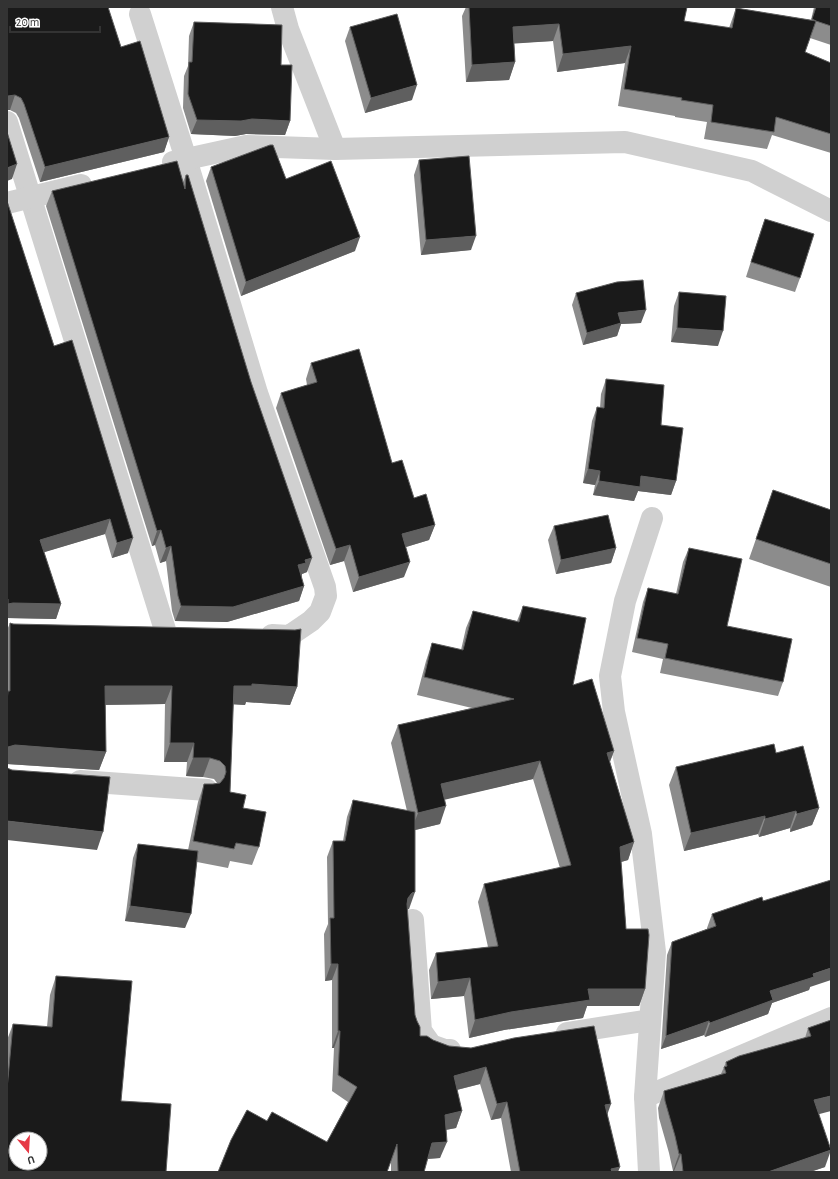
<svg xmlns="http://www.w3.org/2000/svg" width="838" height="1179" font-family="'Alegreya Sans',sans-serif">
  <rect width="100%" height="100%" fill="#fff"/>
  <g fill="none" stroke-linecap="round" stroke-linejoin="round">
    <g stroke="#d0d0d0" stroke-width="22">
      <polyline points="282,7 288,29 335,149"/>
      <polyline points="140,14 186,159 257,393 325,587 326,596 320,612 311,621 289,636 272,635"/>
      <polyline points="7,122 166,633"/>
      <polyline points="173,162 246,146 335,149 625,142 752,171 831,211"/>
      <polyline points="7,203 81,185"/>
      <polyline points="80,781 207,790"/>
      <polyline points="413,920 421,1031 431,1045 445,1050 450,1050"/>
      <polyline points="567,1033 650,1020"/>
      <polyline points="645,1097 831,1018"/>
      <polyline points="649,1172 645,1097 655,952 641,834 614,712 610,676 625,601 652,518"/>
    </g>
  </g>
  <g fill="#8c8c8c">
    <polygon points="7,7 121,47 169,137 164,152 40,182 19,118 16,113 10,110 7,110"/>
    <polygon points="466,7 687,7 684,21 729,28 736,8 811,20 814,7 831,7 831,45 810,38 805,52 831,63 831,153 772,135 767,149 704,139 707,122 675,117 675,116 618,106 625,63 557,72 553,41 514,43 515,62 509,80 466,82 462,16"/>
    <polygon points="194,22 281,65 290,121 285,135 246,134 235,136 191,134 183,108 184,76 188,66 189,36"/>
    <polygon points="350,27 412,100 365,113 345,41"/>
    <polygon points="419,160 471,250 421,255 414,175"/>
    <polygon points="211,167 286,179 355,251 241,296 206,181"/>
    <polygon points="186,175 307,572 302,574 301,577 304,586 299,601 227,622 175,621 172,611 166,561 160,563 155,545 152,546 46,206 52,191 183,182"/>
    <polygon points="7,201 54,346 128,553 112,558 105,534 44,552 61,604 56,619 7,618"/>
    <polygon points="765,219 800,278 795,292 746,277 760,233"/>
    <polygon points="679,292 718,346 671,342 674,306"/>
    <polygon points="576,293 641,323 621,324 617,336 583,345 572,305"/>
    <polygon points="311,363 392,463 414,498 435,525 429,540 406,547 404,577 353,592 344,561 330,565 276,408 281,393 307,385 306,379"/>
    <polygon points="606,379 661,425 676,481 671,495 638,491 634,501 593,495 595,485 583,483 592,421 597,407 600,408 601,394"/>
    <polygon points="773,490 831,510 831,587 749,559"/>
    <polygon points="554,526 616,548 611,563 556,574 548,540"/>
    <polygon points="689,548 727,626 783,682 778,696 660,673 663,659 632,652 643,602 648,588 676,594 683,562"/>
    <polygon points="523,606 573,685 614,751 610,762 634,842 628,860 621,862 626,929 645,989 639,1006 587,1006 583,1018 504,1030 469,1038 464,996 431,999 429,970 436,953 488,947 478,902 484,884 560,868 533,779 445,799 440,824 415,830 409,909 407,909 415,1015 420,1036 433,1040 607,1114 618,1172 511,1172 501,1118 491,1120 480,1084 457,1090 462,1111 456,1128 446,1130 440,1158 427,1159 424,1172 391,1172 391,1161 387,1172 267,1121 327,1142 348,1102 332,1091 334,1048 332,1048 332,980 325,981 324,934 328,924 327,857 333,841 343,841 347,817 353,800 407,811 391,743 398,725 472,708 417,695 426,661 432,643 461,650 466,628 473,611 517,621"/>
    <polygon points="10,623 297,687 290,705 246,702 245,705 233,704 230,792 243,808 259,847 252,865 230,861 228,868 197,862 185,928 125,921 133,858 138,844 188,850 198,802 204,784 213,784 217,783 214,779 203,777 186,776 187,762 164,762 165,704 105,705 106,752 99,770 7,764 7,630"/>
    <polygon points="776,753 819,808 812,825 790,832 790,828 759,837 758,834 684,851 669,785 676,767"/>
    <polygon points="763,901 810,987 809,990 772,1003 768,1014 705,1037 704,1035 661,1049 667,955 672,942 707,929 707,928 712,914"/>
    <polygon points="56,976 121,1101 7,1172 7,1040 13,1024 47,1027 50,995"/>
    <polygon points="831,1020 819,1114 825,1167 810,1172 675,1172 674,1171 673,1171 669,1153 659,1118 658,1108 664,1091 721,1074 726,1062 805,1038 808,1028"/>
  </g>
  <g fill="#5f5f5f">
    <polygon points="559,24 553,41 507,44 513,27"/>
    <polygon points="631,46 625,63 557,72 563,54"/>
    <polygon points="515,62 509,80 466,82 472,65"/>
    <polygon points="417,85 412,100 365,113 371,98"/>
    <polygon points="15,95 10,110 7,110 7,96 8,96"/>
    <polygon points="252,119 290,121 285,135 246,134 235,136 191,134 197,120"/>
    <polygon points="169,137 164,152 40,182 45,167"/>
    <polygon points="17,164 12,179 7,181 7,168"/>
    <polygon points="476,236 471,250 421,255 426,240"/>
    <polygon points="360,237 355,251 241,296 246,282"/>
    <polygon points="646,310 641,323 621,324 617,336 583,345 587,333 618,313"/>
    <polygon points="677,328 723,331 718,346 671,342"/>
    <polygon points="588,469 600,471 595,485 583,483"/>
    <polygon points="641,476 676,481 671,495 638,491 634,501 593,495 599,481"/>
    <polygon points="110,519 105,534 35,555 40,540"/>
    <polygon points="435,525 429,540 396,550 402,534"/>
    <polygon points="161,530 155,545 152,546 157,531"/>
    <polygon points="133,538 128,553 112,558 117,543"/>
    <polygon points="350,545 344,561 330,565 336,549"/>
    <polygon points="171,546 166,561 160,563 166,548"/>
    <polygon points="616,548 611,563 556,574 561,560"/>
    <polygon points="312,558 307,572 302,574 301,578 298,565 305,560"/>
    <polygon points="410,562 404,577 353,592 359,577"/>
    <polygon points="304,586 299,601 227,622 175,621 181,606"/>
    <polygon points="13,603 61,604 56,619 7,618 7,606 8,604"/>
    <polygon points="252,684 297,687 290,705 246,702 245,705 227,704 234,686"/>
    <polygon points="105,686 172,686 165,704 98,705"/>
    <polygon points="170,743 194,743 187,762 164,762"/>
    <polygon points="15,745 106,752 99,770 7,764 7,747 8,747"/>
    <polygon points="614,751 607,769 607,753"/>
    <polygon points="193,758 210,758 203,777 186,776"/>
    <polygon points="540,761 533,779 435,802 441,784"/>
    <polygon points="446,806 440,824 411,831 418,813"/>
    <polygon points="819,808 812,825 790,832 797,814"/>
    <polygon points="796,811 790,828 759,837 765,819"/>
    <polygon points="765,816 758,834 684,851 691,833"/>
    <polygon points="7,821 103,832 97,850 7,840"/>
    <polygon points="634,842 628,860 614,864 620,847"/>
    <polygon points="415,892 409,909 406,910 408,898 412,893"/>
    <polygon points="130,906 191,914 185,928 125,921"/>
    <polygon points="331,964 338,964 332,980 325,981"/>
    <polygon points="831,968 831,980 810,987 809,990 772,1003 768,1014 705,1037 710,1023 770,991 813,974"/>
    <polygon points="470,978 464,996 431,999 438,982"/>
    <polygon points="588,989 645,989 639,1006 587,1006 583,1018 504,1030 469,1038 475,1020"/>
    <polygon points="709,1021 704,1035 661,1049 666,1036"/>
    <polygon points="338,1031 340,1031 334,1048 332,1048"/>
    <polygon points="486,1067 480,1084 448,1092 454,1076"/>
    <polygon points="831,1096 831,1111 808,1117 814,1100"/>
    <polygon points="507,1102 501,1118 491,1120 497,1104"/>
    <polygon points="611,1104 605,1121 605,1105"/>
    <polygon points="462,1111 456,1128 439,1131 445,1115"/>
    <polygon points="447,1142 440,1158 426,1159 432,1143"/>
    <polygon points="831,1150 825,1167 810,1172 768,1172"/>
    <polygon points="679,1154 681,1154 674,1171 673,1171"/>
    <polygon points="620,1167 618,1172 610,1172 611,1169"/>
  </g>
  <g fill="#1a1a1a" stroke="#5f5f5f" fill-rule="evenodd">
    <polygon points="7,7 108,7 121,47 140,41 169,137 45,167 24,104 21,98 15,95 8,96 7,96"/>
    <polygon points="469,7 687,7 684,21 732,28 736,8 816,21 812,19 816,7 831,7 831,26 816,21 805,52 831,63 831,134 776,117 774,132 711,122 713,105 681,100 682,98 624,89 631,46 563,54 559,24 513,27 515,62 472,65"/>
    <polygon points="397,14 417,85 371,98 350,27"/>
    <polygon points="194,22 282,25 281,65 292,65 290,121 252,119 241,121 197,120 188,94 189,62 192,62"/>
    <polygon points="7,132 17,164 7,168"/>
    <polygon points="270,145 273,145 286,179 331,161 360,237 246,282 211,167"/>
    <polygon points="469,156 476,236 426,240 419,160"/>
    <polygon points="177,161 185,189 186,175 188,175 251,382 312,558 305,560 306,563 298,565 304,586 233,607 181,606 178,596 171,546 166,548 161,530 157,531 52,191"/>
    <polygon points="7,201 54,346 72,340 133,538 117,543 110,519 40,540 61,604 13,603 8,604 8,599 7,600"/>
    <polygon points="765,219 814,234 800,278 751,262"/>
    <polygon points="643,280 646,310 618,313 621,323 587,333 576,293 617,282"/>
    <polygon points="679,292 726,296 723,331 677,328"/>
    <polygon points="359,349 392,463 402,460 414,498 426,494 435,525 402,534 410,562 359,577 350,545 336,549 281,393 317,382 311,363"/>
    <polygon points="606,379 664,385 661,425 683,428 676,481 641,476 640,487 599,481 600,471 588,469 597,407 604,408"/>
    <polygon points="773,490 831,510 831,564 756,539"/>
    <polygon points="608,515 616,548 561,560 554,526"/>
    <polygon points="689,548 742,559 727,626 792,639 783,682 665,658 668,644 637,638 648,588 678,594"/>
    <polygon points="523,606 586,618 573,685 592,679 614,751 607,753 634,842 620,847 626,929 648,929 649,935 645,989 588,989 590,1000 511,1012 475,1020 470,978 438,982 436,953 498,946 484,884 571,865 540,761 441,784 446,806 418,813 398,725 514,699 424,677 432,643 463,650 473,611 519,622"/>
    <polygon points="10,623 13,624 295,630 301,629 297,687 252,684 252,686 234,686 230,792 246,795 243,808 266,812 259,847 236,843 234,849 193,841 204,784 213,784 220,783 224,778 226,772 225,766 220,761 210,758 193,758 194,743 170,743 172,686 105,686 106,752 15,745 8,747 7,747 7,701 8,691 10,691"/>
    <polygon points="774,744 776,753 803,746 819,808 797,814 796,811 765,819 765,816 691,833 676,767"/>
    <polygon points="7,768 12,770 110,777 103,832 7,821"/>
    <polygon points="353,800 415,812 415,892 412,893 408,898 407,904 415,1015 417,1021 420,1027 420,1036 427,1036 433,1040 449,1046 471,1048 514,1038 594,1026 611,1104 605,1105 620,1167 611,1169 612,1172 520,1172 507,1102 497,1104 486,1067 454,1076 462,1111 445,1115 447,1142 432,1143 424,1172 398,1172 397,1144 387,1172 218,1172 231,1140 247,1110 267,1121 272,1112 327,1142 357,1087 338,1075 340,1031 338,1031 338,964 331,964 330,918 334,918 333,841 345,841"/>
    <polygon points="138,844 198,851 191,914 130,906"/>
    <polygon points="831,880 831,968 813,974 814,977 770,991 773,1000 710,1023 709,1021 666,1036 672,942 716,926 712,914 762,897 763,901"/>
    <path d="M 56,976 L 132,981 L 121,1101 L 171,1104 L 166,1172 L 7,1172 L 7,1089 L 13,1024 L 52,1027 ZM 16,1139 L 40,1139 L 40,1163 L 16,1163 Z"/>
    <polygon points="831,1020 831,1096 814,1100 831,1150 768,1172 683,1172 681,1154 679,1154 675,1136 665,1101 664,1091 726,1073 724,1067 727,1066 726,1062 739,1056 811,1036 808,1028"/>
  </g>
  <rect width="838" height="1179" fill="none" stroke="#333333" stroke-width="16"/>
  <g transform="translate(28 1151) rotate(162)"><circle r="19" fill="#ffffff" stroke="#adadad"/>
  <path d="M0-3L7 15L0 10L-7 15Z" fill="#e63946"/>
  <text y="-6" font-size="11" font-weight="bold" text-anchor="middle" fill="#333333">U</text>
  </g>
  <path d="M10 26v6h90v-6" fill="none" stroke="#333333" stroke-width="2"/>
  <text x="16" y="26" font-size="12" fill="#333333" stroke="#ffffff" stroke-width="3" paint-order="stroke">20 m</text>
</svg>
